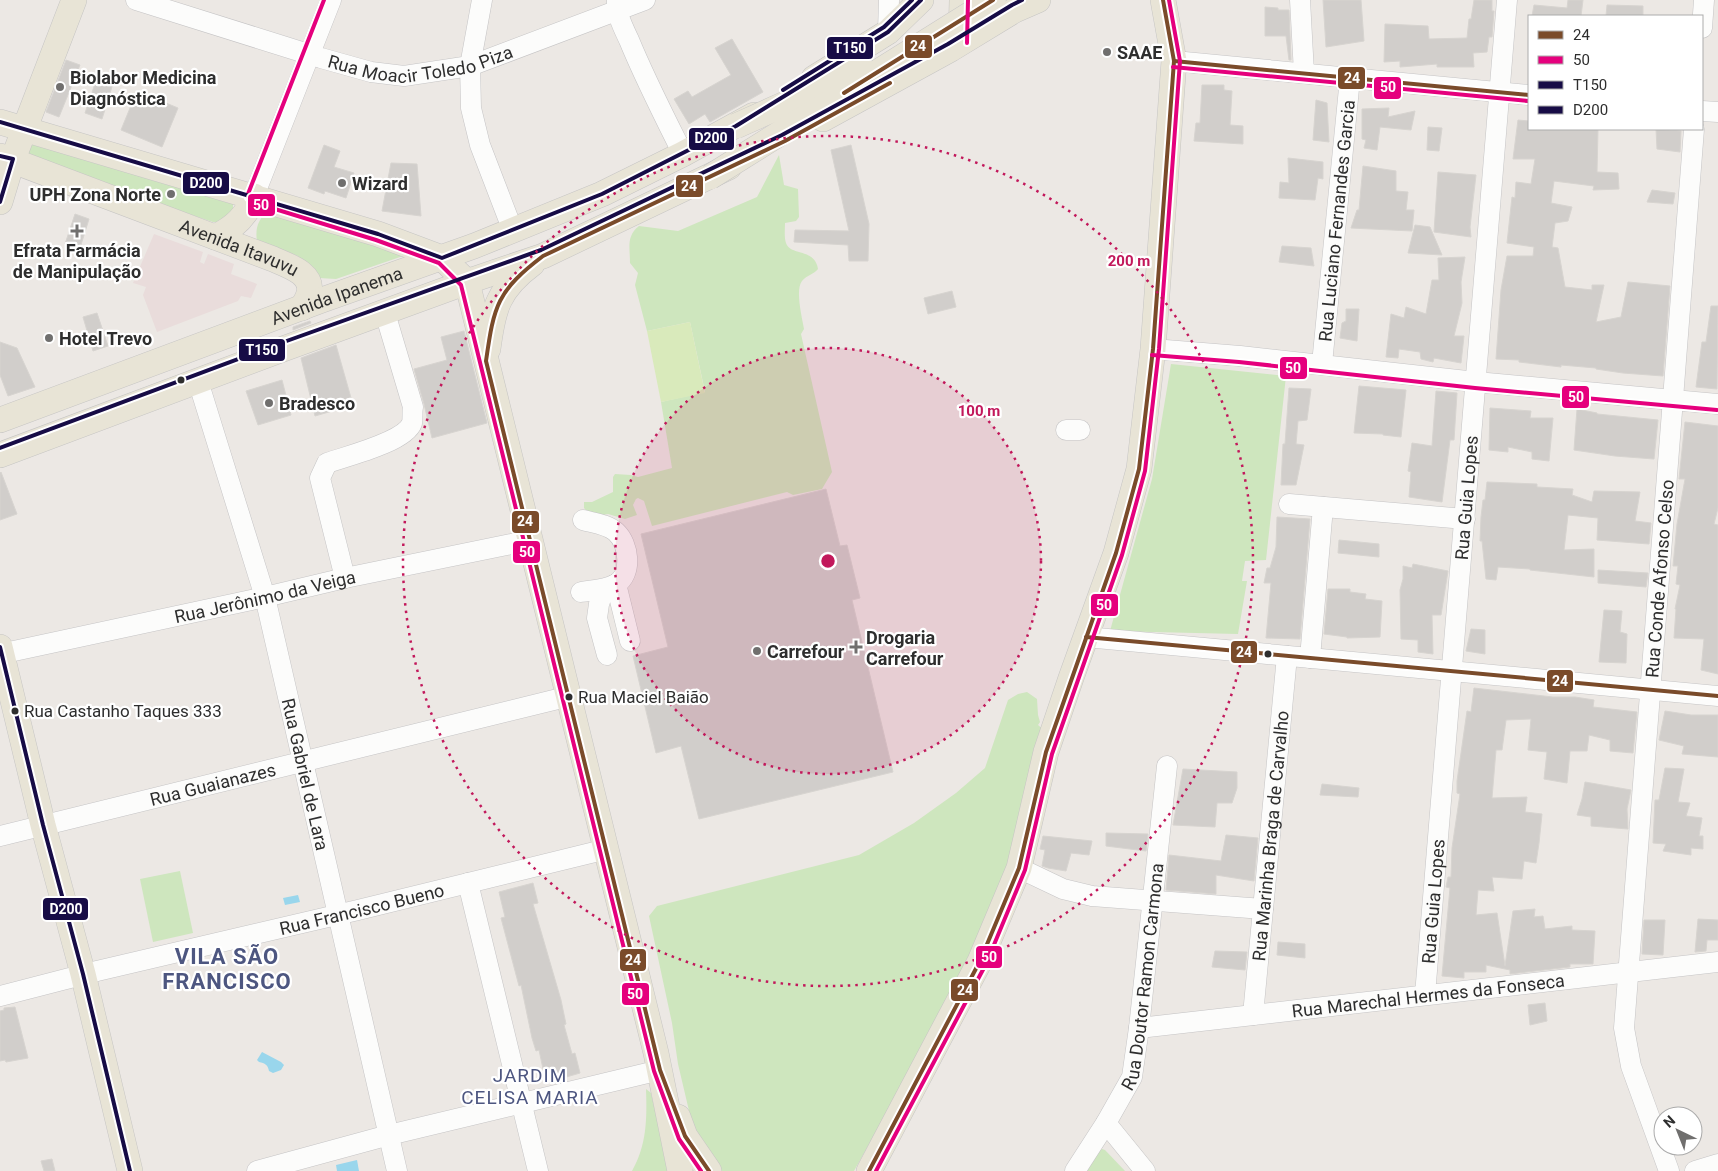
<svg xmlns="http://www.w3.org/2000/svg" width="1718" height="1171" font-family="Roboto,sans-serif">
  <rect width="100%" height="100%" fill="#ece8e4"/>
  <polygon fill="#e9dcdb" points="154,234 203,252 200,262 204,264 208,254 234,264 231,274 257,284 251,298 241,296 238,301 157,332 143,295 146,287 133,283"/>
  <g fill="#cee6be">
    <polygon points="23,140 233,202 233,210 223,222 213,222 21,159"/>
    <path d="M 779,155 L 784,185 L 798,189 L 799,217 L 796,221 L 785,223 C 785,229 784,237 786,243 C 790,256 815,248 818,269 C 814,274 807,275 802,281 C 795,290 802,317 804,329 L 801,334 L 832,472 L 822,489 L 793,495 L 787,492 L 652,526 L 644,501 L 638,498 L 636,499 L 633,505 L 637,515 L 625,519 L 608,514 L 592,517 L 584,508 L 584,502 L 592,502 L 613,492 L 613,477 L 615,474 L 631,475 L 638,477 L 672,468 L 661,402 L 705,392 L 690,322 L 647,331 L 635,285 L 638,273 L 630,263 C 630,248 626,236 639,226 L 678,231 L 757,197 Z"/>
    <path d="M 270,210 L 401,251 L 403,256 L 336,279 L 319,278 L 298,256 L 257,242 C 255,228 258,218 270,210 Z"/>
    <polygon points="1171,364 1286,376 1266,560 1245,561 1242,581 1247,581 1238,634 1110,631 1152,479"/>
    <polygon points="1027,692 1037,699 1038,715 1040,722 1038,725 1045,731 1011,861 970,963 854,1171 717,1171 694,1132 678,1064 672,1023 649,916 657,906 859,855 914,823 956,793 985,768 1008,700 1018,694"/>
    <polygon points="180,871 193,933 153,942 140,879"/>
    <path d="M 646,1089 L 651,1093 L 669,1171 L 632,1171 C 647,1145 647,1118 646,1089 Z"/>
    <polygon points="1102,1149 1105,1150 1125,1171 1086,1171 1099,1151"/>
  </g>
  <polygon fill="#d9eabb" points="690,322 705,393 661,402 647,331"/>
  <g fill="#99d6ec">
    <polygon points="298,895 300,902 285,905 283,898"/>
    <path d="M 262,1052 L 281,1062 L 284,1065 L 281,1070 L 273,1073 L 269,1071 C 268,1065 265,1063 259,1062 L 257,1060 Z"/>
    <polygon points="357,1160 359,1171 337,1171 336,1165"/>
  </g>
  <g fill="#d1cecb" stroke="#d7d4d0">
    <polygon points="1323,0 1361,0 1364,41 1326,47"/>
    <polygon points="1474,0 1492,0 1492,11 1494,11 1492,37 1489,37 1487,52 1473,53 1474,67 1437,67 1437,64 1400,67 1400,61 1384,62 1385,24 1428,26 1429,39 1467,38 1469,19 1471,19"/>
    <polygon points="1568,0 1583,0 1581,16 1532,16 1534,5 1567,8"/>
    <polygon points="1607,5 1643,6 1643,16 1606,16"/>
    <polygon points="1265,7 1278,8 1278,10 1289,10 1291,60 1289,60 1286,36 1265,36"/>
    <polygon points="732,39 763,92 710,122 705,114 689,124 674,99 688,91 692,97 731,75 715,48"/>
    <polygon points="66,60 80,65 59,117 46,112"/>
    <polygon points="99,72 115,77 102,119 85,113"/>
    <polygon points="1202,85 1224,85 1224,90 1232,91 1230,125 1243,126 1243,144 1194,141 1196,123 1200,123"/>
    <polygon points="137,91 178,108 162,147 121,130"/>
    <polygon points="1316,100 1327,103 1329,142 1313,140"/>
    <polygon points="1389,108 1388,117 1415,111 1411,130 1380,127 1377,150 1364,148 1366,140 1362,139 1362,109"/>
    <polygon points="1518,120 1529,121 1529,129 1598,129 1597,172 1618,173 1619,189 1593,190 1594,186 1554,181 1551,203 1572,207 1568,221 1555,223 1552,247 1558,248 1565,287 1592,290 1592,285 1604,285 1596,322 1621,317 1628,282 1670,286 1663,376 1623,373 1596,369 1596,368 1561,365 1561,367 1519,362 1519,360 1496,359 1501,290 1507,256 1533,256 1534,247 1507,243 1512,197 1515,198 1516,182 1531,184 1535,159 1513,159"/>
    <polygon points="1428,127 1442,128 1439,151 1427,150"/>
    <polygon points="1656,129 1681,131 1680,152 1657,149"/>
    <polygon points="324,145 340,151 334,167 354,173 346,198 325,191 324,194 308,188"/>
    <polygon points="851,145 869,224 868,261 849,261 848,245 794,242 795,230 849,231 831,150"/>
    <polygon points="1288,158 1323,162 1323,179 1318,178 1315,200 1279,198 1280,182 1289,183"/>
    <polygon points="391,163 417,164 421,216 382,211"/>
    <polygon points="1363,166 1396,171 1396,191 1408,192 1406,210 1414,210 1412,231 1351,228 1357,210 1359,210"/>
    <polygon points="1438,172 1476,175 1470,227 1471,237 1434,232"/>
    <polygon points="1652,190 1675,193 1673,204 1647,202"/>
    <polygon points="75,214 89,219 80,248 65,244"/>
    <polygon points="1415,225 1430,227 1442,255 1408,253"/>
    <polygon points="1282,246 1311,248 1314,266 1279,262"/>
    <polygon points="1465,257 1461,282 1462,303 1454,336 1464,336 1461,363 1434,358 1433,362 1421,359 1420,352 1399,349 1398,358 1386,357 1391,314 1404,318 1406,307 1426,314 1432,280 1439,280 1438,258"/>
    <polygon points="952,291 956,307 928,314 924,298"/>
    <polygon points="1711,306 1718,306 1717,389 1696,387 1702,342 1706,342"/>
    <polygon points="1346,309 1359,309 1357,341 1340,338 1342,323 1346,321"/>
    <polygon points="97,313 108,346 93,351 83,317"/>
    <polygon points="310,321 311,323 293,330 293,327"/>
    <polygon points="464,331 487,423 432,438 424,404 414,369 447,360 441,337"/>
    <polygon points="0,342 17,348 35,387 8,396 0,375"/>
    <polygon points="336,345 353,405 315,416 301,358"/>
    <polygon points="282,380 291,415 258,425 246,391"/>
    <polygon points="1359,386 1406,390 1401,437 1383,435 1383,434 1354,433"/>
    <polygon points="1289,388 1311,389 1307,420 1298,421 1296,444 1304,445 1296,485 1281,485 1283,444 1285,444"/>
    <polygon points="1436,391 1457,393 1454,440 1450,440 1442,502 1409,497 1411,472 1408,471 1412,443 1432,446"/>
    <polygon points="1490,408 1531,411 1530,418 1553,418 1549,461 1532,459 1532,452 1508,447 1508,452 1489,450"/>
    <polygon points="1577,409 1597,413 1597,414 1658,420 1654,459 1615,456 1574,450"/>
    <polygon points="1685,422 1718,426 1718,508 1714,524 1718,525 1718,674 1701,670 1704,639 1674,638 1676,609 1675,609 1680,585 1676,584 1678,566 1673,566 1677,524 1685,479 1679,479"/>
    <polygon points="1,472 17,514 0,520 0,473"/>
    <polygon points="1487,482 1537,484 1537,487 1573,489 1572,495 1592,502 1594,491 1640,492 1635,521 1651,523 1649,544 1597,540 1598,518 1568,515 1564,550 1594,549 1594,577 1530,570 1530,569 1498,567 1496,580 1486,579 1482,541 1480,541 1481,517 1483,500 1485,500"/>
    <polygon points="826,489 840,546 847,545 860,598 852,600 893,772 699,819 681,746 656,753 633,656 668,647 641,534"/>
    <polygon points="1277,517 1310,519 1300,639 1266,638 1271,583 1264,583 1267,568 1270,568 1276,547"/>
    <polygon points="1339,540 1379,544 1379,557 1338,553"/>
    <polygon points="1413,564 1448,571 1441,615 1432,615 1433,654 1418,652 1418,640 1401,639 1400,590 1403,579 1403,566 1412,568"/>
    <polygon points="1598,570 1648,573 1646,587 1598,583"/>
    <polygon points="1328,589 1350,589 1350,592 1366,594 1365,599 1382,601 1380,637 1347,638 1347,637 1324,634"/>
    <polygon points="1604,610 1622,611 1620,632 1627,634 1626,663 1599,662"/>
    <polygon points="1471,629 1485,630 1485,654 1466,651"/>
    <polygon points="1474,688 1553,697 1575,697 1594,700 1593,707 1637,712 1633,753 1610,751 1610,740 1589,735 1587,751 1570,751 1567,783 1544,779 1547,752 1528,750 1531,719 1506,720 1502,750 1496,750 1492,798 1527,797 1525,812 1542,814 1539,843 1536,863 1524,861 1522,879 1492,877 1494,891 1478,890 1476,915 1497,913 1505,966 1513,911 1535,909 1534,917 1543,916 1545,929 1572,926 1572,930 1595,931 1593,964 1570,964 1570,967 1510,974 1510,970 1486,965 1486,972 1464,972 1464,978 1442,976 1450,888 1446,887 1448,877 1451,877 1452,848 1460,794 1457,793 1457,781 1467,711 1471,712"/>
    <polygon points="1665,711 1691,715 1718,715 1718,757 1682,754 1684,746 1659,740"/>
    <polygon points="1665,768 1684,769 1678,802 1690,803 1686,816 1702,818 1699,836 1703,836 1703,849 1691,848 1691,855 1663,851 1666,844 1653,843 1655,800 1659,800"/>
    <polygon points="1183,769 1237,772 1237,788 1232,803 1217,803 1215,827 1173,825"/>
    <polygon points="1585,782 1631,790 1627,809 1628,829 1591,826 1591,817 1577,815 1582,799"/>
    <polygon points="1322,784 1359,788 1358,797 1320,795"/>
    <polygon points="1106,833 1148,834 1146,851 1106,846"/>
    <polygon points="1226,835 1258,838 1254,881 1216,875 1216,894 1166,890 1169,855 1221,861"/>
    <polygon points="1043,836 1092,841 1089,855 1071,853 1066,871 1048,868 1042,866 1045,850 1040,849"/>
    <polygon points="533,883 538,903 533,904 561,1000 566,1024 564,1025 572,1054 575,1053 580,1073 546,1083 539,1050 536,1051 532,1038 521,985 519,986 501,918 505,917 499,892"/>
    <polygon points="1698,919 1718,920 1718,940 1707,940 1706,951 1695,952"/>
    <polygon points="1644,920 1665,920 1663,955 1642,954"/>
    <polygon points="1278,942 1305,944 1305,958 1277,955"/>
    <polygon points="1215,951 1247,952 1245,970 1212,967"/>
    <polygon points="1545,1003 1547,1021 1530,1025 1528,1005"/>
    <polygon points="15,1007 28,1058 6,1062 5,1060 0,1061 0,1011 4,1010 4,1008"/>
    <polygon points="52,1159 55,1171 44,1171 41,1161"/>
  </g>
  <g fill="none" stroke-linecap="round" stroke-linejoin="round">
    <g stroke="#c5c4c5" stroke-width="21">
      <g id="minor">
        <path id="s1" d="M 136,0 L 321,58 L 371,72 L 404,76 L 470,66 L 645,0"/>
        <polyline points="482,0 470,66 471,108 480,145 513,231"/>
        <path d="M 617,0 C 616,14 623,27 629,40 C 645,79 664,116 683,154"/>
        <polyline points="1300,0 1304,73"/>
        <polyline points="1702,28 1704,0"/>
        <polyline points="888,32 889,0"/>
        <polyline points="1174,61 1529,95"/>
        <polyline points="1702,111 1718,112"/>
        <polyline points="254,196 331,0"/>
        <polyline points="1153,349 1240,356 1476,382 1718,404"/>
        <path id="s2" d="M 1322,364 L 1350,78"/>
        <path id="s3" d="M 198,381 L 265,597 L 397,1171"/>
        <polyline points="1066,430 1080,430"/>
        <polyline points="1289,504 1465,519"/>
        <path d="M 345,578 L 320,478 L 327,463 C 347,456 405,442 412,423 C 413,418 412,411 413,407 L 385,313"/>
        <polyline points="616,584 630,641"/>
        <polyline points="604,589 599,604 597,618 607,655"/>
        <path d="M 581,592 C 593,590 605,590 616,584 C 633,574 629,544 616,532 C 607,524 594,523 583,520"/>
        <polyline points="1086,637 1718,696"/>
        <path id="s4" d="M 0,654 L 265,597 L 345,578 L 531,540"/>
        <polyline points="1310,658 1323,507"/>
        <path id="s5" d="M 0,836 L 570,696"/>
        <polyline points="1019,868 1063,889 1092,896 1263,909"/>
        <polyline points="468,883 538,1171"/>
        <path id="s6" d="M 1425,995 L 1507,0"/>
        <path id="s7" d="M 0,996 L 97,971 L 358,910 L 607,849"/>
        <path id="s8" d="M 1253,1015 L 1287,656"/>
        <path id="s9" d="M 1139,1028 L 1718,962"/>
        <polyline points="1106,1123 1145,1171"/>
        <polyline points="257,1171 389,1135 660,1070"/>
        <path id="s10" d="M 1075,1171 L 1106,1123 L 1132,1077 L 1139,1028 L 1167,766"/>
        <path id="s11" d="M 1669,1171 L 1631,1066 L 1624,1028 L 1694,129"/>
        <polyline points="1695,1171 1718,1164"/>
      </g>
    </g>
    <g stroke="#c6c5c4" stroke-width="26">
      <g id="major">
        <polyline points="961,38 962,0"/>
        <polyline points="814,78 888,32 921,0"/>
        <polyline points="823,119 951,49 1015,10 1038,0"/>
        <polyline points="0,122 378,234 442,258 467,282 656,1053 680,1171"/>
        <path id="s12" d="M 0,156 L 273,259 C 286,265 314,273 309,293 C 308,298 305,303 302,308"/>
        <polyline points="0,202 13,159 74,0"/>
        <path d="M 215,237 C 234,228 247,216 254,196"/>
        <path d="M 488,349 C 493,309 498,289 532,264"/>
        <path id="s13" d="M 0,420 L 322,300 L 474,246 L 602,194 L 683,154 L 754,115"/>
        <polyline points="0,455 283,349 475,279 543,256 729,167"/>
        <polyline points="0,647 43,825 83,974 130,1171"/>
        <polyline points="678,1117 685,1136 709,1171"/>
        <polyline points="869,1171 980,961 1019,868 1046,752 1071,678 1116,553 1139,469 1153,349 1174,61 1163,0"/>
      </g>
    </g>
    <use href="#minor" stroke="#fcfcfb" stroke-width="20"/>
    <use href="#major" stroke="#e8e4d6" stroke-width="25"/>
    <g stroke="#c6c5c4" stroke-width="26" stroke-linecap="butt">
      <g id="major-bridge">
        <polyline points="736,126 785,104 860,66"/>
        <polyline points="710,177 993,0"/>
      </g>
    </g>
    <use href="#major-bridge" stroke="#e8e4d6" stroke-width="25"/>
    <g stroke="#fff" stroke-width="8">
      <g id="bus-1">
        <polyline points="1174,61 1529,95"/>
        <polyline points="844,93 993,0"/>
        <polyline points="1086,637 1718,696"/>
        <path d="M 709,1171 L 685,1136 L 660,1070 L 486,361 C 494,305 497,291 543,256 L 785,141 L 890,83"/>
        <polyline points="869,1171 980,961 1019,868 1046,752 1116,553 1139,469 1153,349 1174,61 1163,0"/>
      </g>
    </g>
    <g stroke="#fff" stroke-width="8">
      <g id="bus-2">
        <polyline points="324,0 248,194 248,198 252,202 376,240 439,263 461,285 654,1071 679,1139 701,1171"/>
        <polyline points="967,43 968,0"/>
        <polyline points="1173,67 1528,101"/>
        <polyline points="1152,355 1239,362 1475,388 1717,410"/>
        <polyline points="876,1171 986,964 1025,870 1052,754 1122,555 1145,471 1159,349 1180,61 1169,0"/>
      </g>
    </g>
    <g stroke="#fff" stroke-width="8">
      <g id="bus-3">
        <polyline points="783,90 884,27 912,0"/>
        <polyline points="0,448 281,343 541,250 782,135 948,44 1012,5 1022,0"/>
      </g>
    </g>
    <g stroke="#fff" stroke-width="8">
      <g id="bus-4">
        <polyline points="0,122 378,234 442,258 602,194 736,126 888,32 921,0"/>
        <polyline points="0,156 13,159 0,202"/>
        <polyline points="0,647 43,825 83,974 130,1171"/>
      </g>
    </g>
    <use href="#bus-1" stroke="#7a4b2a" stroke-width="4"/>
    <use href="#bus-2" stroke="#e5007d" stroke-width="4"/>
    <use href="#bus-3" stroke="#170c46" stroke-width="4"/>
    <use href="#bus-4" stroke="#170c46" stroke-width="4"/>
  </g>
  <circle cx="828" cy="561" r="213" fill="#c2185b" fill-opacity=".12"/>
  <g fill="none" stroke="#c2185b" stroke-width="2.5" stroke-dasharray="2.5 5">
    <circle cx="828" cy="561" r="213"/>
    <circle cx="828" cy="561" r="425"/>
  </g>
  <g fill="#706f6e" stroke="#fff" stroke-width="2">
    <circle cx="1107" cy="52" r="5"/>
    <circle cx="60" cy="87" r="5"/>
    <circle cx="342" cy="183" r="5"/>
    <circle cx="171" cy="194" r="5"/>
    <path d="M74.5 223.5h5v5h5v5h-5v5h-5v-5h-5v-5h5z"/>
    <circle cx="49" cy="338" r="5"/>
    <circle cx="269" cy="403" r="5"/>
    <path d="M853.5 639.5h5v5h5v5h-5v5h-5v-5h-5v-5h5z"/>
    <circle cx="757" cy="651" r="5"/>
  </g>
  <g fill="#2e2e2e" stroke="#fff" stroke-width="2">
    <circle cx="181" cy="380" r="4.5"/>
    <circle cx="1268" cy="654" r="4.5"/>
    <circle cx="569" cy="697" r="4.5"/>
    <circle cx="15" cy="711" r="4.5"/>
  </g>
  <g text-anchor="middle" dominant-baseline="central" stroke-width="4.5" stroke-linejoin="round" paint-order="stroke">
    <g font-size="17" fill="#2e2e2e" stroke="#fff" text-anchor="start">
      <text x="578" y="697">Rua Maciel Baião</text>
      <text x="24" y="711">Rua Castanho Taques 333</text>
    </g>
    <g font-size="18" fill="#2e2e2e" stroke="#fff">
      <text stroke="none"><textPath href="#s1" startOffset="296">Rua Moacir Toledo Piza</textPath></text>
      <text stroke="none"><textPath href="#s2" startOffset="144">Rua Luciano Fernandes Garcia</textPath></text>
      <text stroke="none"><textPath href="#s12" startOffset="256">Avenida Itavuvu</textPath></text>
      <text stroke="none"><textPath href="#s13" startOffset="359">Avenida Ipanema</textPath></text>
      <text stroke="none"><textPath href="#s6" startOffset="499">Rua Guia Lopes</textPath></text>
      <text stroke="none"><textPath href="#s11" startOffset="601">Rua Conde Afonso Celso</textPath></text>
      <text stroke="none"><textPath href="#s4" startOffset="271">Rua Jerônimo da Veiga</textPath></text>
      <text stroke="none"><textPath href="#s3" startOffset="408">Rua Gabriel de Lara</textPath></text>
      <text stroke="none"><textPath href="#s5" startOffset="219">Rua Guaianazes</textPath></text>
      <text stroke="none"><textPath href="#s8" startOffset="180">Rua Marinha Braga de Carvalho</textPath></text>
      <text stroke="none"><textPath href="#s6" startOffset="94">Rua Guia Lopes</textPath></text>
      <text stroke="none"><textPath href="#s7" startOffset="372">Rua Francisco Bueno</textPath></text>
      <text stroke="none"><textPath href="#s10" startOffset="211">Rua Doutor Ramon Carmona</textPath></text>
      <text stroke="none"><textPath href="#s9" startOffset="291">Rua Marechal Hermes da Fonseca</textPath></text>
    </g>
    <g font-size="18" font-weight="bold" fill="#2e2e2e" stroke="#fff" text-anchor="start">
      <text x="1117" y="52">SAAE</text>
      <text x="70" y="77">Biolabor Medicina<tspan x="70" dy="21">Diagnóstica</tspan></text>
      <text x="352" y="183">Wizard</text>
      <text x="161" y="194" text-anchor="end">UPH Zona Norte</text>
      <text x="77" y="250" text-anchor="middle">Efrata Farmácia<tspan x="77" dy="21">de Manipulação</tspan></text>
      <text x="59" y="338">Hotel Trevo</text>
      <text x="279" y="403">Bradesco</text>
      <text x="866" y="637">Drogaria<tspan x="866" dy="21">Carrefour</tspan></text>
      <text x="767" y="651">Carrefour</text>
    </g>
    <g font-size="19" letter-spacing="1" fill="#4d5680" stroke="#fff">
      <text x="530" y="1075">JARDIM<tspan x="530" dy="22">CELISA MARIA</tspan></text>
    </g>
    <g font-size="22" font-weight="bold" letter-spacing="1" fill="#4d5680" stroke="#fff">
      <text x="227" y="956">VILA SÃO<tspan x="227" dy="25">FRANCISCO</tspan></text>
    </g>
  </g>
  <circle cx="828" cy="561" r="8" fill="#c2185b" stroke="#fff" stroke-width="2.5"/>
  <g font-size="15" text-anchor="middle" font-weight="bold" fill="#c2185b" stroke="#fff" stroke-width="4.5" stroke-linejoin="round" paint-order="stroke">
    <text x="1129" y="266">200 m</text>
    <text x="979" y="416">100 m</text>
  </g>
  <g stroke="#fff" stroke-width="2">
    <rect x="904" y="34" width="29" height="25" rx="5" fill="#7a4b2a"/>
    <rect x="826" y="36" width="48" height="24" rx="5" fill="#170c46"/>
    <rect x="1337" y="66" width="29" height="24" rx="5" fill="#7a4b2a"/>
    <rect x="1373" y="76" width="29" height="24" rx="5" fill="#e5007d"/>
    <rect x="688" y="127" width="47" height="24" rx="5" fill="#170c46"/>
    <rect x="182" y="171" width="48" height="24" rx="5" fill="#170c46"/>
    <rect x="675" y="174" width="29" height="24" rx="5" fill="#7a4b2a"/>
    <rect x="247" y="193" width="29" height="24" rx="5" fill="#e5007d"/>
    <rect x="238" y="338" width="48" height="24" rx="5" fill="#170c46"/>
    <rect x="1279" y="356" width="29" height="24" rx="5" fill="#e5007d"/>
    <rect x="1561" y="385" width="29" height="24" rx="5" fill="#e5007d"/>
    <rect x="511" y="510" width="29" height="24" rx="5" fill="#7a4b2a"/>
    <rect x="512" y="540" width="29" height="24" rx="5" fill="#e5007d"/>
    <rect x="1090" y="593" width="29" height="24" rx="5" fill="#e5007d"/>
    <rect x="1230" y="640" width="28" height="24" rx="5" fill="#7a4b2a"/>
    <rect x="1546" y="669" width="28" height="24" rx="5" fill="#7a4b2a"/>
    <rect x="42" y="897" width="47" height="24" rx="5" fill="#170c46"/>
    <rect x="975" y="945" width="28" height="24" rx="5" fill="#e5007d"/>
    <rect x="619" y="948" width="28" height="24" rx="5" fill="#7a4b2a"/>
    <rect x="950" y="978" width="29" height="24" rx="5" fill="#7a4b2a"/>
    <rect x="621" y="982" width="29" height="24" rx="5" fill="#e5007d"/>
  </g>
  <g font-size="14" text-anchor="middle" font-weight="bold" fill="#fff">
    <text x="918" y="51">24</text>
    <text x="850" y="53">T150</text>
    <text x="1352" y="83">24</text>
    <text x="1388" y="92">50</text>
    <text x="711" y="143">D200</text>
    <text x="206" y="188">D200</text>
    <text x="689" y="191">24</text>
    <text x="261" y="210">50</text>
    <text x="262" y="355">T150</text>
    <text x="1293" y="373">50</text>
    <text x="1576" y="402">50</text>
    <text x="525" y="526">24</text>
    <text x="527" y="557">50</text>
    <text x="1104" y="610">50</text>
    <text x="1244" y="657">24</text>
    <text x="1560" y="686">24</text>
    <text x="66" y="914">D200</text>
    <text x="989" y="962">50</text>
    <text x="633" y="965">24</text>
    <text x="965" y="995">24</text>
    <text x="635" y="999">50</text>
  </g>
  <rect x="1528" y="15" width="175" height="115" fill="#ffffff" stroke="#ababab"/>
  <rect x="1538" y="31" width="25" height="8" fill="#7a4b2a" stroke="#ababab"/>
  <text x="1573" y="40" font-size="15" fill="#2e2e2e">24</text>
  <rect x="1538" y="56" width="25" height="8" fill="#e5007d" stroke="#ababab"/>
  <text x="1573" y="65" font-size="15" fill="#2e2e2e">50</text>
  <rect x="1538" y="81" width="25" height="8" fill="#170c46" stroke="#ababab"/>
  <text x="1573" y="90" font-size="15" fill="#2e2e2e">T150</text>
  <rect x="1538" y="106" width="25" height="8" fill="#170c46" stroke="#ababab"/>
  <text x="1573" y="115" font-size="15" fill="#2e2e2e">D200</text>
  <g transform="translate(1678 1131) rotate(317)"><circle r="24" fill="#ffffff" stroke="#ababab"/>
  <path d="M0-4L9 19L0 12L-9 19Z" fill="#706f6e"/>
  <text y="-8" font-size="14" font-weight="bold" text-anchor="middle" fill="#2e2e2e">N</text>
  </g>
</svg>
